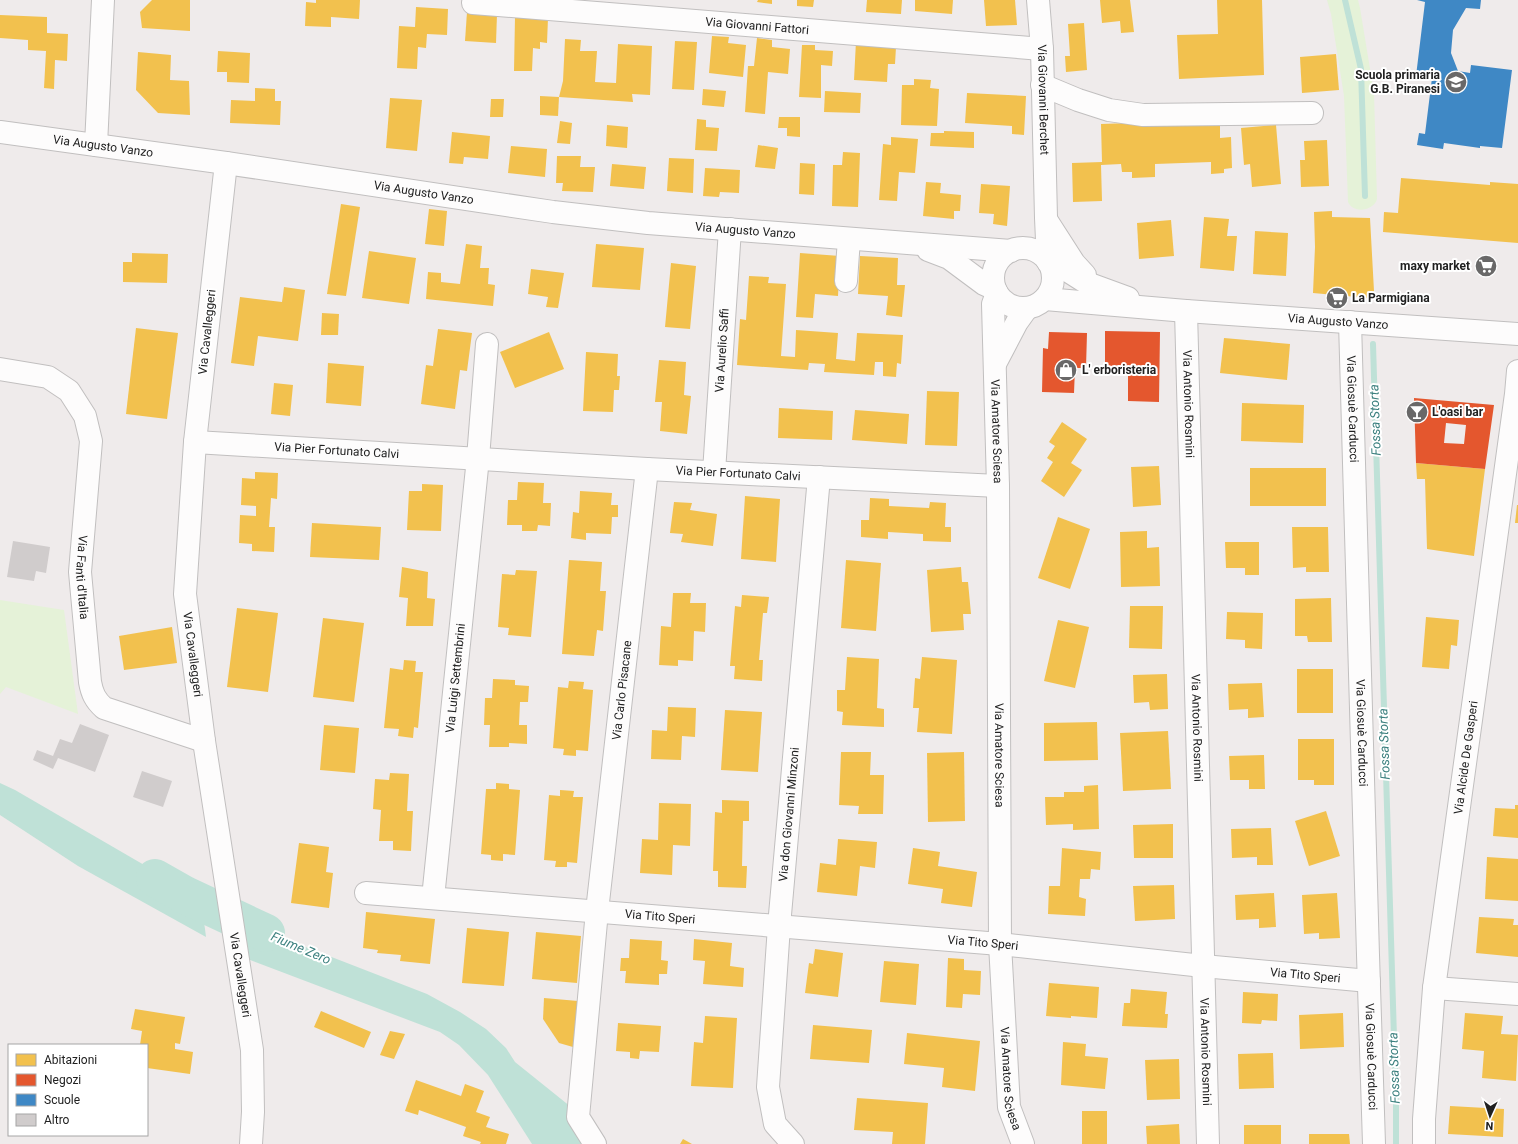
<svg xmlns="http://www.w3.org/2000/svg" width="1518" height="1144" font-family="Roboto,sans-serif">
  <rect width="100%" height="100%" fill="#efebeb"/>
  <g fill="#e5f2d8">
    <path d="M 1327,0 L 1358,0 L 1360,8 L 1374,93 L 1377,199 C 1374,211 1353,214 1348,202 L 1344,96 L 1331,14 Z"/>
    <polygon points="0,600 64,610 78,714 6,687 0,694"/>
  </g>
  <g fill="#bfe1d7">
    <polygon points="0,783 15,790 201,898 206,937 78,866 0,815"/>
    <polygon points="242,916 298,944 427,994 460,1012 486,1029 506,1048 515,1062 571,1107 585,1144 532,1144 488,1075 459,1045 440,1032 245,958"/>
  </g>
  <g fill="#f2c14e">
    <polygon points="152,0 190,0 190,31 142,28 140,12"/>
    <polygon points="316,0 360,0 359,19 331,17 331,27 305,26 306,2 316,3"/>
    <polygon points="758,0 772,0 772,4 757,2"/>
    <polygon points="797,0 814,0 813,7 797,6"/>
    <polygon points="867,0 902,0 901,14 866,12"/>
    <polygon points="915,0 953,0 952,14 915,11"/>
    <polygon points="984,0 1015,0 1017,25 986,26"/>
    <polygon points="1100,0 1130,0 1134,32 1121,33 1120,21 1102,23"/>
    <polygon points="1217,0 1262,0 1264,75 1179,79 1177,35 1218,34"/>
    <polygon points="416,7 448,9 447,35 427,34 426,48 418,47 417,69 397,68 399,26 415,27"/>
    <polygon points="467,12 497,14 496,43 465,41"/>
    <polygon points="0,15 47,17 47,33 68,34 67,61 55,60 54,89 44,88 46,51 28,50 28,40 0,38"/>
    <polygon points="515,17 548,18 547,43 540,42 540,49 533,48 532,71 514,71"/>
    <polygon points="1084,23 1087,70 1066,72 1065,56 1070,56 1068,24"/>
    <polygon points="712,36 729,37 728,43 746,45 743,77 709,73"/>
    <polygon points="757,38 772,40 772,47 790,49 788,74 768,72 765,114 745,112 748,66 754,66"/>
    <polygon points="565,39 581,40 580,51 597,51 595,82 616,83 618,44 652,46 650,95 632,94 633,102 559,97 563,81"/>
    <polygon points="675,41 697,42 694,90 672,89"/>
    <polygon points="856,41 896,47 895,64 888,64 887,82 854,80"/>
    <polygon points="802,45 815,45 815,50 833,51 832,66 821,65 821,98 799,97"/>
    <polygon points="218,51 250,53 249,83 227,82 227,72 217,72"/>
    <polygon points="138,52 171,55 170,80 189,81 190,115 158,113 136,90"/>
    <polygon points="1336,54 1339,90 1302,93 1300,57"/>
    <polygon points="914,79 931,80 930,88 939,89 937,126 901,125 902,85 914,85"/>
    <polygon points="255,88 275,89 275,101 281,101 280,125 230,123 231,100 255,101"/>
    <polygon points="703,89 726,91 724,107 702,105"/>
    <polygon points="825,91 861,93 860,113 824,112"/>
    <polygon points="967,93 1026,96 1024,135 1012,134 1012,126 965,123"/>
    <polygon points="540,96 559,97 558,116 540,115"/>
    <polygon points="390,98 422,100 417,151 386,148"/>
    <polygon points="491,99 504,99 503,117 490,117"/>
    <polygon points="779,117 800,117 800,137 787,136 787,128 778,128"/>
    <polygon points="697,119 706,120 706,127 719,128 717,151 695,150"/>
    <polygon points="1220,120 1220,138 1231,137 1232,168 1224,169 1224,173 1211,174 1211,162 1155,164 1155,177 1132,178 1132,172 1122,172 1121,164 1101,165 1102,201 1073,202 1072,163 1102,162 1101,124"/>
    <polygon points="560,121 572,123 570,144 557,143"/>
    <polygon points="607,125 628,127 627,148 606,146"/>
    <polygon points="1276,125 1281,184 1252,187 1250,164 1244,165 1241,128"/>
    <polygon points="944,131 974,132 974,148 930,146 931,133 944,133"/>
    <polygon points="452,132 490,136 488,159 464,157 463,164 449,163"/>
    <polygon points="891,137 918,139 915,173 899,172 897,201 879,200 883,144 891,145"/>
    <polygon points="1327,140 1329,186 1301,187 1300,160 1305,160 1304,141"/>
    <polygon points="758,145 778,148 775,169 755,167"/>
    <polygon points="511,146 547,149 545,177 508,173"/>
    <polygon points="843,152 860,153 858,207 832,206 833,165 842,165"/>
    <polygon points="557,156 581,156 580,167 595,167 593,192 562,191 563,183 556,183"/>
    <polygon points="669,158 694,159 693,193 667,191"/>
    <polygon points="800,163 815,164 814,195 799,194"/>
    <polygon points="612,164 646,167 644,189 610,186"/>
    <polygon points="705,168 740,170 739,193 720,192 719,197 703,196"/>
    <polygon points="1401,178 1490,185 1490,182 1518,184 1518,243 1383,232 1384,212 1398,213"/>
    <polygon points="926,182 941,183 940,193 961,195 960,211 954,211 954,219 923,216"/>
    <polygon points="981,184 1010,186 1007,226 993,224 994,214 979,213"/>
    <polygon points="341,204 360,207 346,296 327,294"/>
    <polygon points="429,209 447,211 444,246 425,244"/>
    <polygon points="1332,211 1332,217 1370,218 1374,291 1368,298 1313,293 1315,247 1314,212"/>
    <polygon points="1204,217 1229,219 1227,236 1237,236 1234,271 1200,268"/>
    <polygon points="1171,220 1174,256 1139,259 1137,223"/>
    <polygon points="1255,231 1288,233 1286,276 1253,274"/>
    <polygon points="466,244 482,246 480,268 489,268 488,284 495,285 493,306 426,299 428,272 441,273 441,282 460,284"/>
    <polygon points="596,244 644,248 640,290 592,287"/>
    <polygon points="369,251 416,258 409,304 362,298"/>
    <polygon points="132,253 168,254 167,283 123,282 123,262 132,262"/>
    <polygon points="800,253 840,256 838,296 815,294 813,318 796,317"/>
    <polygon points="860,256 898,258 897,285 905,285 902,317 886,315 888,296 858,294"/>
    <polygon points="671,263 696,266 690,329 665,327"/>
    <polygon points="531,269 564,273 558,308 546,307 548,297 528,294"/>
    <polygon points="749,276 769,277 768,283 786,284 781,356 795,357 796,330 838,333 836,359 855,361 857,333 903,335 901,364 897,363 896,377 883,376 883,362 875,362 874,375 824,372 825,364 809,363 808,370 737,365 740,319 746,320"/>
    <polygon points="284,287 305,290 298,341 258,336 254,366 231,363 240,297 282,302"/>
    <polygon points="322,313 339,314 338,335 321,335"/>
    <polygon points="136,328 178,333 167,419 126,414"/>
    <polygon points="438,329 472,333 467,371 460,370 455,409 421,404 426,365 433,366"/>
    <polygon points="549,332 564,369 515,388 500,352"/>
    <polygon points="1224,338 1290,344 1287,380 1220,373"/>
    <polygon points="586,352 618,354 617,376 620,376 619,390 614,390 613,412 583,411"/>
    <polygon points="659,360 686,362 684,395 691,396 687,434 660,431 662,402 655,402"/>
    <polygon points="328,363 364,366 361,406 326,403"/>
    <polygon points="274,383 293,385 290,416 271,414"/>
    <polygon points="927,391 959,392 957,446 925,445"/>
    <polygon points="1242,403 1304,405 1303,443 1241,441"/>
    <polygon points="779,408 833,411 832,440 778,438"/>
    <polygon points="855,410 909,414 907,444 852,440"/>
    <polygon points="1062,422 1087,439 1071,463 1082,470 1064,497 1041,481 1053,462 1047,458 1055,446 1049,442"/>
    <polygon points="1416,463 1485,469 1474,556 1427,549 1425,479 1417,479"/>
    <polygon points="1159,466 1161,505 1133,507 1131,467"/>
    <rect x="1250" y="468" width="76" height="38"/>
    <polygon points="255,472 278,473 277,499 271,498 269,527 275,527 274,552 252,551 252,544 239,543 240,515 256,516 256,506 241,505 242,478 255,479"/>
    <polygon points="518,482 544,483 543,503 551,503 550,526 538,525 537,531 522,531 522,525 507,525 508,500 517,500"/>
    <polygon points="422,484 443,485 441,531 407,530 409,491 422,491"/>
    <polygon points="580,491 612,493 611,505 618,505 618,517 612,517 611,534 586,533 586,540 571,538 573,512 579,513"/>
    <polygon points="745,496 780,499 776,562 741,559"/>
    <polygon points="870,498 889,499 889,506 929,508 930,502 946,503 945,527 951,527 951,542 923,541 923,534 888,532 888,539 861,537 861,520 869,520"/>
    <polygon points="674,502 692,503 690,510 717,514 713,546 681,542 683,534 670,533"/>
    <polygon points="1517,505 1518,505 1518,523 1515,523"/>
    <polygon points="1058,517 1090,529 1070,589 1038,578"/>
    <polygon points="312,523 381,527 379,560 310,557"/>
    <polygon points="1292,527 1328,527 1329,572 1306,572 1306,567 1293,568"/>
    <polygon points="1147,531 1147,548 1159,547 1160,586 1121,587 1120,532"/>
    <polygon points="1225,542 1259,542 1259,575 1245,575 1245,568 1226,568"/>
    <polygon points="569,560 602,562 600,591 606,591 603,631 597,630 594,656 562,654"/>
    <polygon points="846,560 881,563 876,631 841,628"/>
    <polygon points="402,567 428,572 427,598 435,599 433,626 406,626 408,598 399,597"/>
    <polygon points="961,567 962,582 968,582 971,614 963,614 964,630 931,632 927,570"/>
    <polygon points="516,570 537,571 531,637 508,635 509,628 498,627 502,574 515,575"/>
    <polygon points="673,593 691,593 690,603 706,603 705,632 694,631 693,661 678,660 678,666 659,665 661,626 671,627"/>
    <polygon points="742,595 769,597 767,613 763,613 759,660 763,660 762,681 734,679 735,666 730,666 735,606 741,607"/>
    <polygon points="1331,598 1332,642 1308,642 1307,636 1295,636 1295,599"/>
    <polygon points="1130,606 1163,606 1162,649 1129,648"/>
    <polygon points="237,608 278,613 268,692 227,687"/>
    <polygon points="1227,612 1263,613 1262,649 1245,648 1245,640 1226,639"/>
    <polygon points="1426,617 1459,620 1457,646 1451,645 1449,669 1422,667"/>
    <polygon points="323,618 364,623 354,702 313,697"/>
    <polygon points="1058,620 1089,627 1075,688 1044,681"/>
    <polygon points="172,627 177,663 124,670 119,636"/>
    <polygon points="847,657 879,659 877,708 884,709 884,727 842,725 843,712 837,711 837,690 845,690"/>
    <polygon points="922,657 957,660 952,734 917,732 919,708 913,708 915,678 920,679"/>
    <polygon points="404,660 416,661 415,672 423,672 418,728 414,727 413,738 398,736 399,729 384,728 390,668 403,670"/>
    <rect x="1297" y="669" width="36" height="44"/>
    <polygon points="1167,674 1168,709 1150,710 1149,702 1134,703 1133,675"/>
    <polygon points="493,679 515,680 515,685 529,686 528,702 520,702 519,725 527,725 527,744 509,743 509,747 489,747 490,725 484,725 485,698 492,698"/>
    <polygon points="569,681 584,682 583,689 593,690 588,751 576,750 576,756 563,755 564,749 553,748 558,687 568,688"/>
    <polygon points="1262,683 1264,717 1248,718 1248,709 1229,710 1228,684"/>
    <polygon points="668,707 696,708 695,737 682,736 681,760 651,759 652,730 667,731"/>
    <polygon points="725,710 762,712 758,772 721,770"/>
    <polygon points="1097,722 1098,760 1044,761 1044,723"/>
    <polygon points="324,725 359,728 355,773 320,770"/>
    <polygon points="1168,731 1171,789 1123,791 1120,733"/>
    <polygon points="1298,739 1334,739 1334,785 1314,785 1314,780 1298,780"/>
    <polygon points="841,752 871,752 870,775 884,775 883,814 858,814 859,806 839,805"/>
    <polygon points="964,752 965,821 928,822 927,753"/>
    <polygon points="1264,755 1265,789 1249,789 1249,780 1230,780 1229,756"/>
    <polygon points="390,773 409,774 407,811 413,811 411,851 393,850 393,841 379,841 381,810 373,809 375,779 389,780"/>
    <polygon points="496,783 509,784 509,789 520,790 515,855 503,854 503,861 491,860 491,855 481,854 486,789 496,789"/>
    <polygon points="1098,785 1099,829 1073,830 1073,824 1046,825 1045,797 1064,797 1064,792 1084,792 1084,786"/>
    <polygon points="560,790 574,791 573,797 583,797 577,863 567,862 567,867 555,867 556,861 544,860 549,795 560,796"/>
    <polygon points="722,800 749,801 749,821 743,821 742,866 747,866 746,888 718,887 718,871 713,871 715,812 722,813"/>
    <polygon points="659,803 691,804 690,846 673,845 672,875 640,873 642,839 658,840"/>
    <polygon points="1515,805 1518,805 1518,838 1493,836 1495,808 1515,809"/>
    <polygon points="1326,811 1340,856 1309,866 1295,821"/>
    <polygon points="1173,824 1173,858 1134,858 1133,825"/>
    <polygon points="1271,828 1273,865 1257,865 1257,857 1232,858 1231,829"/>
    <polygon points="838,839 877,842 875,868 860,866 857,896 817,892 820,863 836,865"/>
    <polygon points="299,843 329,847 326,872 333,873 329,908 291,903"/>
    <polygon points="913,848 940,852 938,866 977,872 972,907 941,903 943,889 908,884"/>
    <polygon points="1062,848 1101,852 1100,870 1091,869 1090,879 1080,879 1079,897 1086,899 1085,916 1048,914 1049,886 1060,886"/>
    <polygon points="1487,857 1518,859 1518,901 1485,899"/>
    <polygon points="1174,885 1175,919 1135,921 1133,886"/>
    <polygon points="1274,893 1276,927 1259,928 1259,919 1236,920 1235,895"/>
    <polygon points="1337,893 1340,938 1319,939 1319,933 1304,934 1302,895"/>
    <polygon points="366,912 435,919 430,964 400,961 401,955 377,953 378,950 363,948"/>
    <polygon points="1479,917 1514,919 1513,925 1518,925 1518,957 1476,953"/>
    <polygon points="467,928 509,932 504,986 462,983"/>
    <polygon points="536,932 581,936 577,983 532,979"/>
    <polygon points="630,939 662,941 661,960 668,961 667,974 659,974 659,985 625,983 626,971 620,971 621,958 629,958"/>
    <polygon points="694,939 732,943 730,966 744,968 743,987 703,984 705,961 693,960"/>
    <polygon points="815,949 843,953 838,997 805,993 809,963 813,964"/>
    <polygon points="948,958 964,959 964,970 981,971 980,995 963,994 962,1008 946,1007"/>
    <polygon points="884,961 919,964 916,1005 880,1002"/>
    <polygon points="1049,983 1099,987 1097,1018 1071,1016 1071,1018 1046,1016"/>
    <polygon points="1131,989 1167,992 1165,1014 1168,1014 1167,1028 1122,1026 1124,1003 1130,1003"/>
    <polygon points="1243,992 1278,994 1277,1021 1262,1020 1261,1024 1242,1023"/>
    <polygon points="544,998 578,1001 573,1047 559,1043 543,1019"/>
    <polygon points="135,1009 185,1017 180,1044 175,1043 175,1049 193,1052 190,1074 147,1068 147,1045 140,1045 142,1031 131,1029"/>
    <polygon points="321,1011 371,1032 364,1048 314,1027"/>
    <polygon points="1343,1013 1344,1047 1300,1049 1299,1015"/>
    <polygon points="1465,1013 1503,1016 1501,1034 1518,1035 1516,1081 1482,1078 1484,1051 1462,1049"/>
    <polygon points="705,1016 737,1018 733,1088 691,1086 694,1042 703,1043"/>
    <polygon points="618,1023 661,1026 659,1052 640,1051 639,1059 630,1058 630,1052 616,1051"/>
    <polygon points="813,1025 872,1030 869,1063 810,1059"/>
    <polygon points="390,1031 405,1034 394,1059 380,1055"/>
    <polygon points="907,1033 980,1041 975,1091 942,1087 944,1068 904,1064"/>
    <polygon points="1063,1042 1086,1044 1085,1056 1108,1058 1105,1089 1061,1085"/>
    <polygon points="1273,1053 1274,1088 1239,1089 1238,1054"/>
    <polygon points="1179,1059 1180,1099 1147,1100 1145,1060"/>
    <polygon points="416,1080 461,1096 465,1084 484,1091 476,1112 490,1117 486,1127 509,1134 506,1144 480,1144 481,1142 463,1136 466,1127 419,1110 418,1115 405,1111"/>
    <polygon points="857,1098 928,1103 925,1144 892,1144 893,1132 854,1130"/>
    <polygon points="1450,1106 1504,1109 1503,1137 1448,1134"/>
    <rect x="1082" y="1111" width="25" height="33"/>
    <polygon points="1179,1124 1180,1144 1147,1144 1146,1126"/>
    <rect x="1244" y="1125" width="37" height="19"/>
    <polygon points="1309,1134 1349,1134 1350,1144 1309,1144"/>
    <polygon points="683,1139 692,1144 680,1144"/>
  </g>
  <g fill="#e4572e" fill-rule="evenodd">
    <polygon points="1105,331 1160,332 1159,402 1128,401 1128,366 1105,366"/>
    <polygon points="1049,332 1087,333 1086,368 1075,368 1074,393 1042,392 1043,348 1048,349"/>
    <path d="M 1414,398 L 1494,405 L 1485,469 L 1416,463 ZM 1446,423 L 1466,425 L 1464,444 L 1444,443 Z"/>
  </g>
  <polygon fill="#3f88c5" points="1417,0 1481,0 1480,9 1466,8 1453,30 1451,53 1458,71 1470,73 1471,65 1512,70 1502,148 1480,146 1480,148 1444,143 1443,149 1417,145 1419,133 1425,134 1432,78 1416,76 1425,2"/>
  <g fill="none" stroke-linecap="round" stroke-linejoin="round">
    <g stroke="#bfe1d7" stroke-width="6">
      <polyline points="1345,0 1361,69 1365,196"/>
      <polyline points="1373,344 1396,1104 1396,1144"/>
    </g>
    <polyline stroke="#bfe1d7" stroke-width="38" points="155,878 185,895 266,933"/>
  </g>
  <g fill="#d0cccc">
    <polygon points="13,541 50,547 46,573 36,571 34,581 7,577"/>
    <polygon points="80,724 109,735 95,772 58,758 53,769 33,760 37,750 53,756 60,739 72,743"/>
    <polygon points="142,771 172,781 163,807 133,797"/>
  </g>
  <g fill="none" stroke-linecap="round" stroke-linejoin="round">
    <g stroke="#c1bfbf" stroke-width="24">
      <g id="minor">
        <path id="s1" d="M 1038,0 L 1042,49 L 1046,218 L 1048,262 L 1057,264 L 1087,283 L 1128,298"/>
        <path id="s2" d="M 473,3 L 1042,49"/>
        <polyline points="1042,85 1078,100 1109,110 1143,115 1312,113"/>
        <path id="s3" d="M 0,132 L 226,163 L 553,212 L 648,223 L 1011,251"/>
        <polyline points="96,145 103,0"/>
        <path id="s4" d="M 226,163 L 195,442 L 185,594 L 204,741 L 252,1050 L 253,1112 L 251,1144"/>
        <polyline points="1047,221 1074,263 1085,275"/>
        <circle cx="1023" cy="278" r="30"/>
        <polyline points="928,250 949,258 984,284 995,289"/>
        <polyline points="846,281 849,239"/>
        <path id="s5" d="M 997,293 L 993,304 L 998,486 L 1000,944 L 1009,1107 L 1023,1144"/>
        <path id="s6" d="M 1045,299 L 1186,311 L 1518,334"/>
        <path id="s7" d="M 1186,311 L 1208,1144"/>
        <path id="s8" d="M 1350,322 L 1368,955 L 1374,1144"/>
        <polyline points="995,364 1017,322 1027,308"/>
        <path id="s9" d="M 0,369 L 48,377 L 69,391 L 85,416 L 91,441 L 80,572 L 90,682 C 92,693 95,700 104,708 L 204,741"/>
        <path id="s10" d="M 195,442 L 647,469 L 998,486"/>
        <path id="s11" d="M 714,472 L 730,229"/>
        <path id="s12" d="M 366,893 L 1000,944 L 1203,966 L 1369,981"/>
        <path id="s13" d="M 433,898 L 478,458 L 487,344"/>
        <polyline points="1434,988 1518,994"/>
        <path id="s14" d="M 595,1144 L 578,1117 L 597,911 L 647,469"/>
        <path id="s15" d="M 793,1144 L 775,1124 L 768,1087 L 779,926 L 819,477"/>
        <path id="s16" d="M 1424,1144 L 1424,1119 L 1434,988 L 1516,394 L 1518,371"/>
      </g>
    </g>
    <use href="#minor" stroke="#fdfcfc" stroke-width="22"/>
  </g>
  <defs>
    <g id="school-disc" transform="scale(1.15)"><circle r="9.5" fill="#696868" stroke="#fff"/><path d="M0-5L7-2L0 1L-7-2ZM-4 1L0 2.5L4 1V4Q0 6-4 4Z" fill="#fff"/></g>
    <g id="supermarket-disc" transform="scale(1.15)"><circle r="9.5" fill="#696868" stroke="#fff"/><path d="M-6-5.5h2.5l.6 2H6L4.5 2H-2.5L-4.4-4H-6ZM-1.5 3.2a1.3 1.3 0 1 0 .1 0ZM3 3.2a1.3 1.3 0 1 0 .1 0Z" fill="#fff"/></g>
    <g id="shop-disc" transform="scale(1.15)"><circle r="9.5" fill="#696868" stroke="#fff"/><path d="M-5-2.5h2.3a2.7 3.5 0 0 1 5.4 0H5L5.5 6h-11ZM-1.5-2.5h3a1.5 2.3 0 0 0-3 0Z" fill="#fff"/></g>
    <g id="bar-disc" transform="scale(1.15)"><circle r="9.5" fill="#696868" stroke="#fff"/><path d="M-6-5H6L.8 .8V4.5H3.5V6h-7V4.5H-.8V.8Z" fill="#fff"/></g>
  </defs>
  <g fill-rule="evenodd">
    <use href="#school-disc" x="1456" y="82"/>
    <use href="#supermarket-disc" x="1486" y="266"/>
    <use href="#supermarket-disc" x="1337" y="298"/>
    <use href="#shop-disc" x="1066" y="370"/>
    <use href="#bar-disc" x="1417" y="412"/>
  </g>
  <g text-anchor="middle" dominant-baseline="central" stroke-width="4" stroke-linejoin="round" paint-order="stroke">
    <g font-size="12" fill="#212121" stroke="#fff">
      <text stroke="none"><textPath href="#s2" startOffset="285">Via Giovanni Fattori</textPath></text>
      <text stroke="none"><textPath href="#s1" startOffset="100">Via Giovanni Berchet</textPath></text>
      <text stroke="none"><textPath href="#s3" startOffset="104">Via Augusto Vanzo</textPath></text>
      <text stroke="none"><textPath href="#s3" startOffset="428">Via Augusto Vanzo</textPath></text>
      <text stroke="none"><textPath href="#s3" startOffset="752">Via Augusto Vanzo</textPath></text>
      <text stroke="none"><textPath href="#s6" startOffset="294">Via Augusto Vanzo</textPath></text>
      <text transform="translate(207 332) rotate(-84)">Via Cavalleggeri</text>
      <text stroke="none"><textPath href="#s11" startOffset="122">Via Aurelio Saffi</textPath></text>
      <text stroke="none"><textPath href="#s7" startOffset="93">Via Antonio Rosmini</textPath></text>
      <text stroke="none"><textPath href="#s8" startOffset="87">Via Giosuè Carducci</textPath></text>
      <text stroke="none"><textPath href="#s5" startOffset="139">Via Amatore Sciesa</textPath></text>
      <text stroke="none"><textPath href="#s10" startOffset="142">Via Pier Fortunato Calvi</textPath></text>
      <text stroke="none"><textPath href="#s10" startOffset="544">Via Pier Fortunato Calvi</textPath></text>
      <text stroke="none"><textPath href="#s9" startOffset="266">Via Fanti d'Italia</textPath></text>
      <text stroke="none"><textPath href="#s4" startOffset="494">Via Cavalleggeri</textPath></text>
      <text stroke="none"><textPath href="#s13" startOffset="221">Via Luigi Settembrini</textPath></text>
      <text stroke="none"><textPath href="#s14" startOffset="461">Via Carlo Pisacane</textPath></text>
      <text stroke="none"><textPath href="#s7" startOffset="417">Via Antonio Rosmini</textPath></text>
      <text stroke="none"><textPath href="#s8" startOffset="411">Via Giosuè Carducci</textPath></text>
      <text stroke="none"><textPath href="#s5" startOffset="463">Via Amatore Sciesa</textPath></text>
      <text stroke="none"><textPath href="#s16" startOffset="389">Via Alcide De Gasperi</textPath></text>
      <text stroke="none"><textPath href="#s15" startOffset="338">Via don Giovanni Minzoni</textPath></text>
      <text stroke="none"><textPath href="#s12" startOffset="295">Via Tito Speri</textPath></text>
      <text stroke="none"><textPath href="#s12" startOffset="619">Via Tito Speri</textPath></text>
      <text stroke="none"><textPath href="#s4" startOffset="818">Via Cavalleggeri</textPath></text>
      <text stroke="none"><textPath href="#s12" startOffset="943">Via Tito Speri</textPath></text>
      <text stroke="none"><textPath href="#s7" startOffset="741">Via Antonio Rosmini</textPath></text>
      <text stroke="none"><textPath href="#s8" startOffset="735">Via Giosuè Carducci</textPath></text>
      <text stroke="none"><textPath href="#s5" startOffset="787">Via Amatore Sciesa</textPath></text>
    </g>
    <g font-size="12" font-weight="bold" fill="#212121" stroke="#fff" text-anchor="start">
      <text x="1440" y="75" text-anchor="end">Scuola primaria<tspan x="1440" dy="14">G.B. Piranesi</tspan></text>
      <text x="1470" y="266" text-anchor="end">maxy market</text>
      <text x="1352" y="298">La Parmigiana</text>
      <text x="1082" y="370">L' erboristeria</text>
      <text x="1432" y="412">L'oasi bar</text>
    </g>
    <g font-size="13" font-style="italic" fill="#3c807f" stroke="#fff">
      <text transform="translate(1375 420) rotate(-92)">Fossa Storta</text>
      <text transform="translate(1384 744) rotate(-92)">Fossa Storta</text>
      <text transform="translate(301 948) rotate(23)">Fiume Zero</text>
      <text transform="translate(1394 1068) rotate(-92)">Fossa Storta</text>
    </g>
  </g>
  <rect x="8" y="1044" width="140" height="92" fill="#ffffff" stroke="#a6a6a6"/>
  <rect x="16" y="1054" width="20" height="12" fill="#f2c14e" stroke="#a6a6a6"/>
  <text x="44" y="1064" font-size="12" fill="#212121">Abitazioni</text>
  <rect x="16" y="1074" width="20" height="12" fill="#e4572e" stroke="#a6a6a6"/>
  <text x="44" y="1084" font-size="12" fill="#212121">Negozi</text>
  <rect x="16" y="1094" width="20" height="12" fill="#3f88c5" stroke="#a6a6a6"/>
  <text x="44" y="1104" font-size="12" fill="#212121">Scuole</text>
  <rect x="16" y="1114" width="20" height="12" fill="#d0cccc" stroke="#a6a6a6"/>
  <text x="44" y="1124" font-size="12" fill="#212121">Altro</text>
  <g transform="translate(1490 1116) rotate(183)" stroke="#ffffff" stroke-width="3" paint-order="stroke">
  <path d="M0-3L7 15L0 10L-7 15Z" fill="#212121"/>
  <text y="-6" font-size="11" font-weight="bold" text-anchor="middle" fill="#212121">N</text>
  </g>
</svg>
